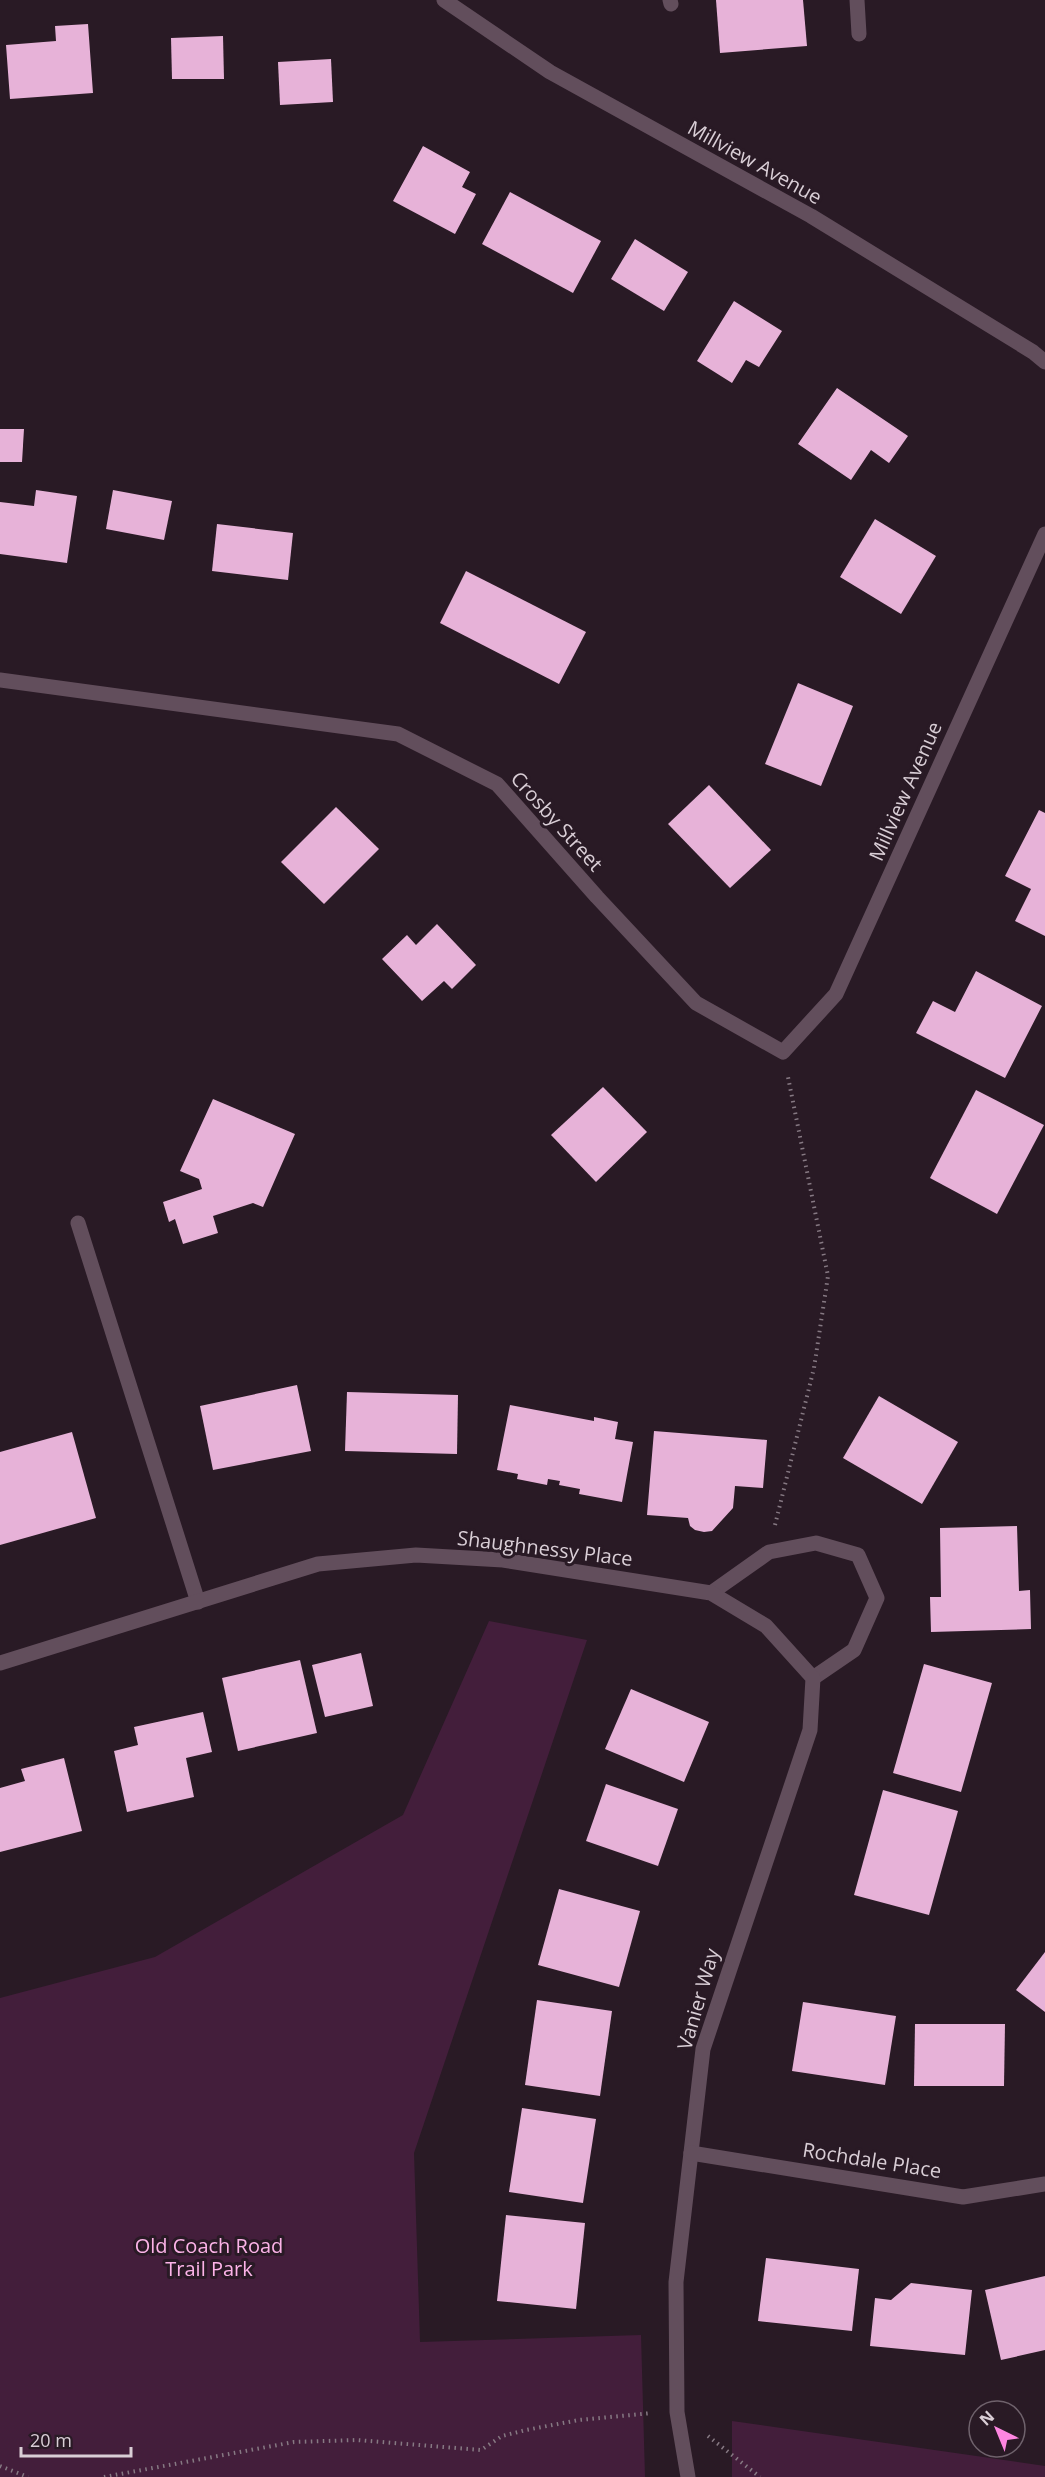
<svg xmlns="http://www.w3.org/2000/svg" width="1045" height="2477" font-family="'Open Sans',sans-serif">
  <rect width="100%" height="100%" fill="#291a25"/>
  <g fill="#431e3b">
    <polygon points="489,1621 587,1640 414,2153 420,2342 641,2335 645,2477 0,2477 0,1998 155,1957 403,1815"/>
    <polygon points="732,2421 1045,2466 1045,2477 732,2477"/>
  </g>
  <g fill="#e7b2d8">
    <polygon points="716,0 803,0 807,46 720,53"/>
    <polygon points="88,24 93,93 10,99 6,45 56,41 55,26"/>
    <polygon points="223,36 224,79 172,79 171,38"/>
    <polygon points="331,59 333,102 280,105 278,62"/>
    <polygon points="423,146 470,172 462,187 476,194 455,234 393,201"/>
    <polygon points="510,192 601,241 573,293 482,244"/>
    <polygon points="635,239 688,272 664,311 611,279"/>
    <polygon points="734,301 782,331 759,367 746,360 732,383 697,361"/>
    <polygon points="837,388 908,436 889,463 871,450 851,480 798,444"/>
    <polygon points="0,429 24,429 22,462 0,462"/>
    <polygon points="36,490 77,496 67,563 0,554 0,502 34,506"/>
    <polygon points="113,490 172,501 164,540 106,529"/>
    <polygon points="875,519 936,556 901,614 840,577"/>
    <polygon points="217,524 293,533 288,580 212,571"/>
    <polygon points="466,571 586,632 559,684 440,623"/>
    <polygon points="798,683 853,706 821,786 765,764"/>
    <polygon points="709,785 771,850 730,888 668,824"/>
    <polygon points="336,807 379,849 324,904 281,862"/>
    <polygon points="1039,810 1045,813 1045,936 1015,921 1031,889 1005,876"/>
    <polygon points="437,924 476,965 452,989 444,981 422,1001 382,959 407,935 416,945"/>
    <polygon points="976,971 1042,1006 1005,1078 916,1033 933,1001 955,1012"/>
    <polygon points="603,1087 647,1132 596,1182 551,1135"/>
    <polygon points="976,1090 1044,1125 997,1214 930,1178"/>
    <polygon points="213,1099 295,1134 263,1207 253,1203 213,1216 218,1233 183,1244 175,1219 169,1222 163,1202 202,1189 199,1179 180,1171"/>
    <polygon points="297,1385 311,1451 213,1470 200,1406"/>
    <polygon points="347,1392 458,1395 457,1454 345,1451"/>
    <polygon points="879,1396 958,1442 922,1504 843,1458"/>
    <polygon points="510,1405 594,1421 594,1417 618,1422 615,1439 633,1442 622,1502 579,1494 580,1489 559,1485 560,1481 548,1479 547,1485 517,1479 518,1474 497,1470"/>
    <polygon points="654,1431 767,1440 763,1488 735,1486 733,1508 712,1531 704,1532 695,1530 690,1526 688,1518 647,1515"/>
    <polygon points="72,1432 96,1518 0,1545 0,1452"/>
    <polygon points="1017,1526 1019,1591 1030,1590 1031,1629 931,1632 930,1597 941,1597 940,1528"/>
    <polygon points="361,1653 373,1706 325,1717 312,1665"/>
    <polygon points="300,1660 317,1733 238,1751 222,1678"/>
    <polygon points="924,1664 992,1683 961,1792 893,1773"/>
    <polygon points="631,1689 709,1722 684,1782 605,1749"/>
    <polygon points="203,1712 212,1752 186,1758 194,1797 127,1812 114,1751 138,1745 134,1727"/>
    <polygon points="64,1758 82,1831 0,1852 0,1788 25,1781 21,1769"/>
    <polygon points="606,1784 678,1809 658,1866 586,1841"/>
    <polygon points="883,1790 958,1811 929,1915 854,1895"/>
    <polygon points="559,1889 640,1911 619,1987 538,1965"/>
    <polygon points="1045,1952 1045,2012 1016,1990"/>
    <polygon points="537,2000 612,2011 600,2096 525,2085"/>
    <polygon points="803,2002 896,2016 885,2085 792,2071"/>
    <polygon points="915,2024 1005,2024 1004,2086 914,2086"/>
    <polygon points="522,2108 596,2119 583,2203 509,2192"/>
    <polygon points="506,2215 585,2223 576,2309 497,2301"/>
    <polygon points="766,2258 859,2269 852,2331 758,2321"/>
    <polygon points="1045,2276 1045,2350 1001,2360 985,2290"/>
    <polygon points="911,2283 972,2290 965,2355 870,2346 875,2298 891,2300"/>
  </g>
  <g fill="none" stroke-linecap="round" stroke-linejoin="round">
    <g stroke="#867983" stroke-width="4" stroke-dasharray="1.5 4.5" stroke-linecap="butt">
      <polyline points="775,1525 814,1368 828,1276 788,1077"/>
      <polyline points="708,2436 760,2477"/>
      <polyline points="0,2466 28,2477"/>
      <polyline points="104,2477 294,2442 357,2440 481,2450 502,2436 526,2430 579,2420 652,2413"/>
    </g>
    <g stroke="#624e5c" stroke-width="15">
      <polyline points="670,0 671,4"/>
      <polyline points="857,0 859,34"/>
      <polyline points="78,1223 198,1602"/>
    </g>
    <g stroke="#624e5c" stroke-width="15">
      <polyline points="444,0 550,72 811,216 1033,352 1045,362"/>
      <polyline points="0,680 398,734 497,784 597,897 696,1003 783,1052 836,994 1045,534"/>
      <polyline points="711,1593 769,1552 816,1543 858,1555 877,1598 854,1650 813,1678"/>
      <polyline points="0,1663 318,1564 416,1555 503,1560 711,1593 766,1626 813,1678 810,1730 703,2049 676,2282 677,2412 688,2477"/>
      <polyline points="691,2153 963,2197 1045,2184"/>
    </g>
  </g>
  <g text-anchor="middle" dominant-baseline="central" stroke-width="6" stroke-linejoin="round" paint-order="stroke">
    <g font-size="20" fill="#d9ced6" stroke="#291a25">
      <text transform="translate(755 162) rotate(29)">Millview Avenue</text>
      <text transform="translate(905 791) rotate(-66)">Millview Avenue</text>
      <text transform="translate(557 821) rotate(48)">Crosby Street</text>
      <text transform="translate(545 1548) rotate(7)">Shaughnessy Place</text>
      <text transform="translate(698 1999) rotate(-74)">Vanier Way</text>
      <text transform="translate(872 2160) rotate(9)">Rochdale Place</text>
    </g>
    <g font-size="20" fill="#fcb3e8" stroke="#291a25">
      <text x="209" y="2245">Old Coach Road<tspan x="209" dy="23">Trail Park</tspan></text>
    </g>
  </g>
  <g transform="translate(997 2429) rotate(317)"><circle r="28" fill="#291a25" stroke="#6f626c" stroke-width="1.5"/>
  <path d="M0-4.5L10 22L0 15L-10 22Z" fill="#fe86e1"/>
  <text y="-9" font-size="16" font-weight="bold" text-anchor="middle" fill="#d9ced6">N</text>
  </g>
  <path d="M21 2447v9h110v-9" fill="none" stroke="#d9ced6" stroke-width="3"/>
  <text x="30" y="2447" font-size="18" fill="#d9ced6" stroke="#291a25" stroke-width="4.5" paint-order="stroke">20 m</text>
</svg>
